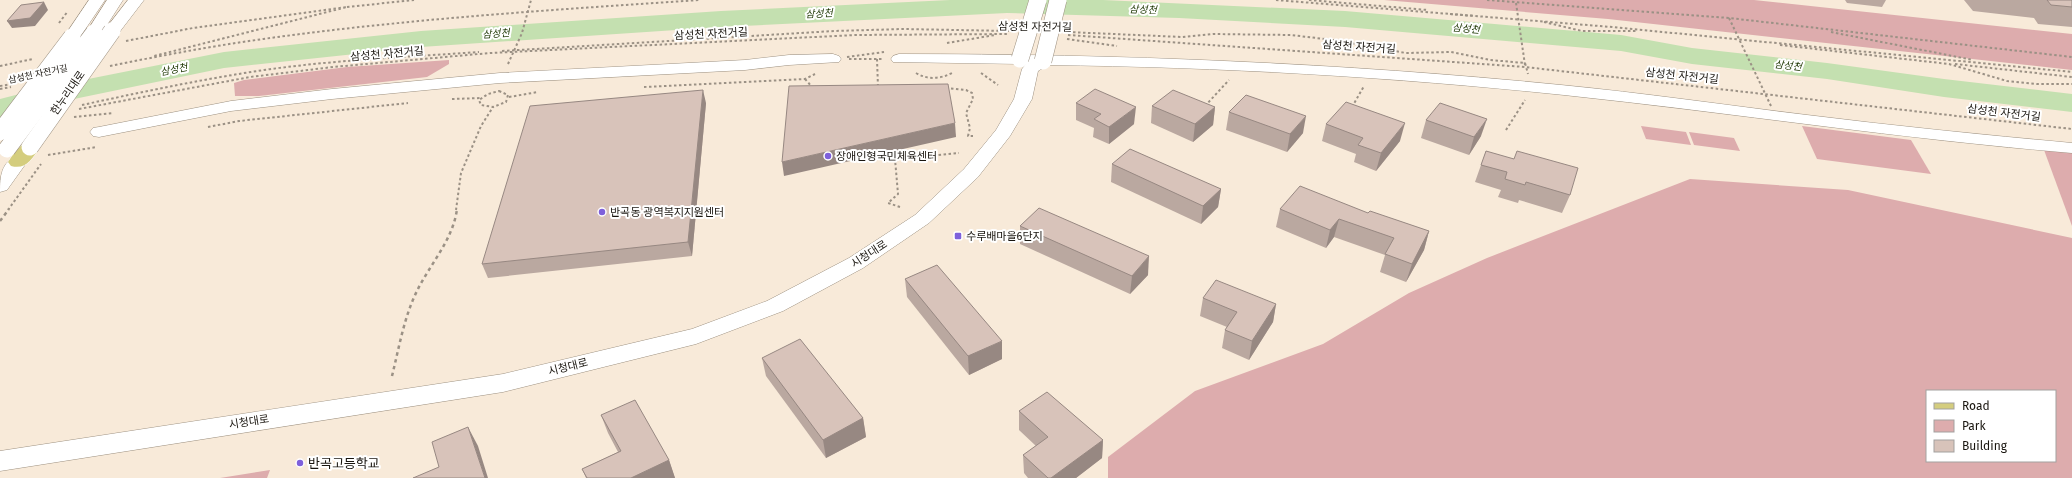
<svg xmlns="http://www.w3.org/2000/svg" width="2072" height="478" font-family="'Fira Sans','Noto Sans KR',sans-serif">
  <rect width="100%" height="100%" fill="#f8ead9"/>
  <g fill="#ddacad" fill-rule="evenodd">
    <polygon points="1384,0 1754,0 2072,34 2072,70 1608,19"/>
    <polygon points="449,60 449,64 427,77 259,96 235,96 234,83 244,80 347,67"/>
    <polygon points="1641,126 1686,132 1691,145 1646,139"/>
    <polygon points="1802,126 1911,140 1931,174 1817,159"/>
    <polygon points="1689,132 1734,138 1740,151 1694,145"/>
    <polygon points="2044,150 2072,153 2072,226"/>
    <path d="M 1690,179 L 1848,190 L 2072,238 L 2072,478 L 1108,478 L 1108,457 L 1195,391 L 1323,344 L 1409,293 L 1487,258 ZM 1927,391 L 2055,391 L 2055,461 L 1927,461 Z"/>
    <polygon points="270,470 267,478 220,478"/>
  </g>
  <polygon fill="#c4e0b0" points="379,40 388,43 379,48 330,53 325,49 336,44"/>
  <g fill="none" stroke-linecap="round" stroke-linejoin="round">
    <polygon fill="#c4e0b0" fill-rule="evenodd" points="950,0 1103,0 1345,11 1621,35 1692,48 1827,63 1944,79 2072,94 2072,112 1944,97 1827,79 1692,64 1621,51 1345,27 1179,18 1007,13 721,27 421,47 224,68 45,105 0,117 0,99 43,88 224,52 421,31 721,11"/>
    <g stroke="#9d9181" stroke-width="1">
      <g id="minor">
        <polygon points="89,0 105,0 78,40 66,40 64,37"/>
        <polygon points="107,0 123,0 100,36 88,36 86,33"/>
        <polygon points="128,0 144,0 118,34 106,34 104,31"/>
        <polygon points="833,54 839,56 841,59 839,62 789,65 745,70 500,83 332,99 231,111 99,137 93,136 90,132 93,128 99,127 231,101 332,89 500,73 745,60 789,55"/>
        <path d="M 899,54 C 1120,54 1341,63 1561,85 C 1643,93 1725,105 1807,115 C 1895,126 1984,135 2072,143 L 2072,153 C 1902,139 1734,113 1564,95 C 1393,77 1220,67 1048,65 L 1038,71 L 1032,99 L 1010,136 L 978,177 L 929,223 L 863,268 L 783,311 L 696,344 L 503,392 L 0,471 L 0,451 L 503,374 L 692,329 L 767,301 L 849,258 L 915,215 L 964,169 L 996,130 L 1014,99 L 1022,69 L 1026,64 L 893,62 L 891,59 L 893,56 Z"/>
        <path d="M 18,156 L 25,158 L 27,162 L 7,190 L 0,192 C 0,177 1,161 18,156 Z"/>
      </g>
    </g>
    <g stroke="#fff" stroke-width="1">
      <path id="major" d="M 30,141 L 37,143 L 40,147 C 32,159 26,170 11,166 L 8,162 C 14,153 20,144 30,141 Z"/>
    </g>
    <g stroke="#9b9185" stroke-width="2" stroke-dasharray="2.5 2.5" stroke-linecap="butt">
      <polyline points="1276,0 1612,27 2072,72"/>
      <polyline points="1309,0 1428,10"/>
      <polyline points="1487,0 1729,18 2072,57"/>
      <polyline points="1516,3 1525,65"/>
      <polyline points="347,7 414,0"/>
      <polyline points="1450,14 1475,16"/>
      <polyline points="1544,22 1582,31 1636,31"/>
      <polyline points="59,23 68,11"/>
      <polyline points="1068,32 1182,37 1213,34 1291,35 1333,40 1406,53 1451,52 1490,60 1525,63 1528,74"/>
      <polyline points="1831,32 1973,60"/>
      <polyline points="1068,35 1525,67 2072,129"/>
      <polyline points="1067,39 1117,46"/>
      <polyline points="126,41 193,28 347,7 154,56"/>
      <polyline points="947,43 995,35"/>
      <polyline points="1780,45 1949,64 2007,81 2037,84 2072,84"/>
      <polyline points="502,51 834,31 903,29 1011,31"/>
      <polyline points="847,57 884,52"/>
      <polyline points="849,59 884,59"/>
      <polyline points="877,59 878,87"/>
      <polyline points="508,64 522,33 531,0"/>
      <polyline points="1955,64 2072,77"/>
      <polyline points="0,66 33,59"/>
      <path d="M 110,66 C 159,56 207,47 256,40 C 403,19 551,10 699,0"/>
      <path d="M 916,73 C 928,80 940,79 952,73"/>
      <polyline points="981,73 998,85"/>
      <polyline points="805,79 813,88"/>
      <polyline points="0,86 13,84"/>
      <polyline points="644,87 805,79 815,74"/>
      <polyline points="946,88 966,90 972,93 973,99 966,113 970,128 968,136 973,136"/>
      <polyline points="0,89 11,87"/>
      <polygon points="499,91 508,95 506,102 493,107 481,105 479,100 488,94"/>
      <polyline points="509,97 538,92"/>
      <polyline points="452,99 482,98"/>
      <path d="M 82,105 C 142,92 203,79 264,70 C 335,60 407,57 479,52"/>
      <polyline points="1205,106 1229,80"/>
      <polyline points="1352,107 1364,86"/>
      <polyline points="79,109 250,77 333,67 490,53 855,35 1009,34"/>
      <polyline points="74,117 113,113"/>
      <polyline points="208,127 239,121 408,103"/>
      <polyline points="1506,130 1525,100"/>
      <polyline points="48,155 97,147"/>
      <polyline points="900,207 888,203 898,194 895,159 959,153"/>
      <polyline points="8,210 41,164"/>
      <polyline points="456,210 461,173 481,126 493,107"/>
    </g>
    <g stroke="#9b9185" stroke-width="2.5" stroke-dasharray="3.5 3.5" stroke-linecap="butt">
      <polyline points="0,221 9,209"/>
      <path d="M 392,376 C 399,348 404,317 417,291 C 430,264 453,240 457,209"/>
    </g>
    <use href="#minor" fill="#fff" fill-rule="evenodd"/>
    <use href="#major" fill="#d4cd7e" fill-rule="evenodd"/>
    <g stroke="#9d9181" stroke-width="18" stroke-linecap="butt">
      <g id="minor-bridge">
        <polyline points="1020,59 1038,0"/>
        <polyline points="1043,61 1058,0"/>
        <polyline points="0,132 72,37"/>
        <polyline points="30,147 112,31"/>
        <polyline points="7,149 94,33"/>
      </g>
    </g>
    <polyline stroke="#9b9185" stroke-width="2" stroke-dasharray="2.5 2.5" stroke-linecap="butt" points="1729,18 1771,106"/>
    <use href="#minor-bridge" stroke="#fff" stroke-width="17"/>
  </g>
  <g fill="#baa8a0">
    <polygon points="1845,0 1886,0 1882,7 1847,3"/>
    <polygon points="1964,0 2072,0 2072,27 2038,24 2034,18 1973,11"/>
    <polygon points="706,103 692,256 488,278 482,264"/>
    <polygon points="1076,103 1134,124 1109,144 1093,137 1094,128 1076,120"/>
    <polygon points="1152,106 1215,107 1213,125 1193,142 1151,123"/>
    <polygon points="1229,112 1303,133 1287,152 1226,130"/>
    <polygon points="1426,120 1481,136 1469,155 1421,138"/>
    <polygon points="1326,124 1400,141 1376,171 1354,162 1356,154 1322,141"/>
    <polygon points="1486,151 1570,195 1562,213 1519,200 1518,203 1498,197 1501,190 1475,182 1481,165"/>
    <polygon points="1112,164 1221,189 1218,207 1201,224 1111,182"/>
    <polygon points="1280,209 1368,213 1429,231 1424,250 1406,282 1380,272 1385,255 1334,237 1326,248 1276,227"/>
    <polygon points="1020,226 1148,275 1130,294 1020,244"/>
    <polygon points="905,279 1002,359 969,375 907,297"/>
    <polygon points="1203,298 1276,304 1273,322 1249,360 1222,348 1225,330 1227,327 1200,316"/>
    <polygon points="762,358 863,418 866,437 826,458 766,376"/>
    <polygon points="1019,411 1103,440 1102,458 1076,478 1028,478 1024,473 1023,455 1036,446 1019,430"/>
    <polygon points="601,415 669,460 675,478 586,478 582,469 618,452 608,433"/>
  </g>
  <g fill="#978882">
    <polygon points="44,2 48,10 35,26 12,28 7,21"/>
    <polygon points="703,90 706,103 692,256 688,242"/>
    <polygon points="1136,107 1134,124 1109,144 1109,127"/>
    <polygon points="1215,107 1213,125 1193,142 1195,124"/>
    <polygon points="1306,116 1303,133 1287,152 1290,134"/>
    <polygon points="1487,119 1481,136 1469,155 1474,137"/>
    <polygon points="955,123 956,137 784,176 782,162"/>
    <polygon points="1405,123 1400,141 1376,171 1381,153"/>
    <polygon points="1221,189 1218,207 1201,224 1203,206"/>
    <polygon points="1339,219 1334,237 1326,248 1330,230"/>
    <polygon points="1429,231 1424,250 1406,282 1412,264"/>
    <polygon points="1149,256 1148,275 1130,294 1132,276"/>
    <polygon points="1276,304 1273,322 1249,360 1252,341"/>
    <polygon points="1002,341 1002,359 969,375 968,356"/>
    <polygon points="863,418 866,437 826,458 823,440"/>
    <polygon points="468,427 478,446 488,478 485,478"/>
    <polygon points="1103,440 1102,458 1076,478 1051,478"/>
    <polygon points="669,460 675,478 631,478"/>
  </g>
  <g fill="#d8c3ba" stroke="#978882">
    <polygon points="2047,0 2072,0 2072,7 2051,5"/>
    <polygon points="44,2 30,18 7,21 21,5"/>
    <polygon points="948,84 955,123 782,162 789,86"/>
    <polygon points="1095,89 1136,107 1109,127 1094,119 1101,114 1076,103"/>
    <polygon points="703,90 688,242 482,264 530,106"/>
    <polygon points="1173,90 1215,107 1195,124 1152,106"/>
    <polygon points="1246,95 1306,116 1290,134 1229,112"/>
    <polygon points="1346,102 1405,123 1381,153 1358,145 1363,138 1326,124"/>
    <polygon points="1440,103 1487,119 1474,137 1426,120"/>
    <polygon points="1130,149 1221,189 1203,206 1112,164"/>
    <polygon points="1486,151 1514,159 1517,151 1578,168 1570,195 1526,182 1525,185 1505,179 1507,172 1481,165"/>
    <polygon points="1300,186 1368,213 1370,211 1429,231 1412,264 1385,254 1394,238 1339,219 1330,230 1280,209"/>
    <polygon points="1039,208 1149,256 1132,276 1020,226"/>
    <polygon points="937,265 1002,341 968,356 905,279"/>
    <polygon points="1216,280 1276,304 1252,341 1225,330 1237,312 1203,298"/>
    <polygon points="800,339 863,418 823,440 762,358"/>
    <polygon points="1047,392 1103,440 1051,478 1048,478 1023,455 1048,437 1019,411"/>
    <polygon points="635,400 669,460 631,478 587,478 582,469 621,451 601,415"/>
    <polygon points="468,427 485,478 413,478 439,467 432,442"/>
  </g>
  <g fill="#7e60db" stroke="#fff" stroke-width="1.5">
    <circle cx="828" cy="156" r="4"/>
    <circle cx="602" cy="212" r="4"/>
    <rect x="954" y="232" width="8" height="8" rx="2"/>
    <circle cx="300" cy="463" r="4"/>
  </g>
  <g text-anchor="middle" dominant-baseline="central" stroke-width="4" stroke-linejoin="round" paint-order="stroke">
    <g font-size="9" fill="#19150f" stroke="#fff">
      <text transform="translate(38 74) rotate(-12)">삼성천 자전거길</text>
    </g>
    <g font-size="10" font-style="italic" fill="#223b08" stroke="#fff">
      <text transform="translate(1143 10) rotate(2)">삼성천</text>
      <text transform="translate(819 14) rotate(-3)">삼성천</text>
      <text transform="translate(1466 29) rotate(5)">삼성천</text>
      <text transform="translate(496 34) rotate(-4)">삼성천</text>
      <text transform="translate(1788 66) rotate(6)">삼성천</text>
      <text transform="translate(174 70) rotate(-11)">삼성천</text>
    </g>
    <g font-size="11" fill="#19150f" stroke="#fff">
      <text transform="translate(1035 27) rotate(1)">삼성천 자전거길</text>
      <text transform="translate(711 34) rotate(-3)">삼성천 자전거길</text>
      <text transform="translate(1359 47) rotate(4)">삼성천 자전거길</text>
      <text transform="translate(387 54) rotate(-5)">삼성천 자전거길</text>
      <text transform="translate(1682 76) rotate(6)">삼성천 자전거길</text>
      <text transform="translate(68 93) rotate(-55)">한누리대로</text>
      <text transform="translate(2004 113) rotate(7)">삼성천 자전거길</text>
      <text transform="translate(869 254) rotate(-33)">시청대로</text>
      <text transform="translate(568 367) rotate(-14)">시청대로</text>
      <text transform="translate(249 422) rotate(-9)">시청대로</text>
    </g>
    <g font-size="11" fill="#19150f" stroke="#fff" text-anchor="start">
      <text x="836" y="156">장애인형국민체육센터</text>
      <text x="610" y="212">반곡동 광역복지지원센터</text>
      <text x="966" y="236">수루배마을6단지</text>
    </g>
    <g font-size="13" fill="#19150f" stroke="#fff" text-anchor="start">
      <text x="308" y="463">반곡고등학교</text>
    </g>
  </g>
  <rect x="1926" y="390" width="130" height="72" fill="#ffffff" stroke="#a3a19f"/>
  <rect x="1934" y="403" width="20" height="6" fill="#d4cd7e" stroke="#a3a19f"/>
  <text x="1962" y="410" font-size="12" fill="#19150f">Road</text>
  <rect x="1934" y="420" width="20" height="12" fill="#ddacad" stroke="#a3a19f"/>
  <text x="1962" y="430" font-size="12" fill="#19150f">Park</text>
  <rect x="1934" y="440" width="20" height="12" fill="#d8c3ba" stroke="#a3a19f"/>
  <text x="1962" y="450" font-size="12" fill="#19150f">Building</text>
</svg>
